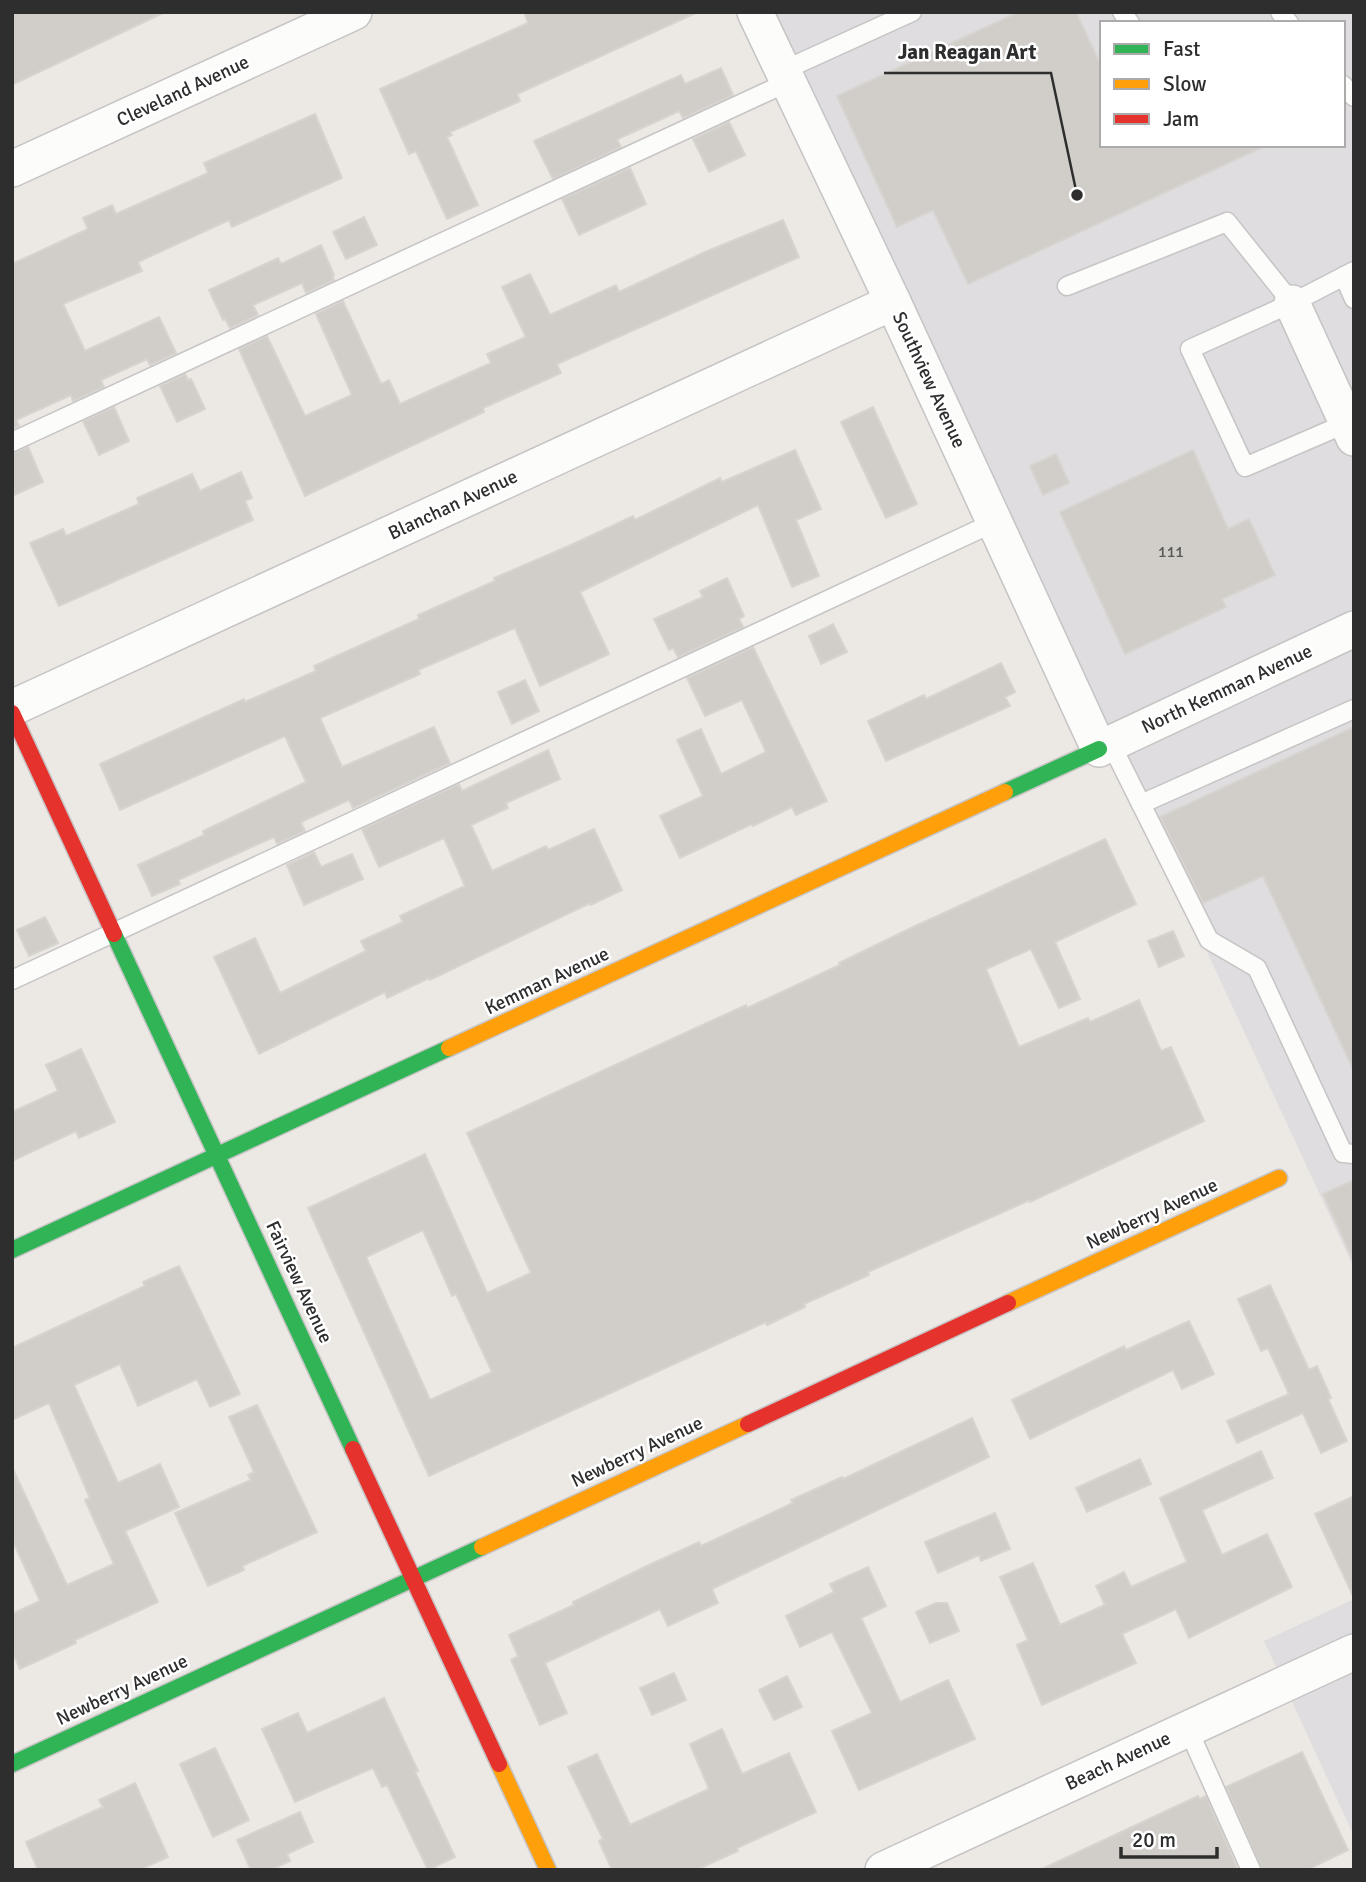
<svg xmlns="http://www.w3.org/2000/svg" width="1366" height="1882" font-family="Signika,sans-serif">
  <rect width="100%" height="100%" fill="#ece8e4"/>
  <g fill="#dfdddf" fill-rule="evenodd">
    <path d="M 770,12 L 1354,12 L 1354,1268 ZM 1102,23 L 1343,23 L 1343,145 L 1102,145 Z"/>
    <polygon points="1354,1599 1354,1836 1264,1641"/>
  </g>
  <g fill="#d1ceca" stroke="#d7d4d0" stroke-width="2" fill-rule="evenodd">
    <polygon points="12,12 165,12 12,85"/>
    <polygon points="524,12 698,12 517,94 520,101 450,132 452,135 447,137 478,205 447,219 416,151 409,154 380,89 528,23"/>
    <polygon points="1019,12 1076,12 1102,68 1102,145 1267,145 968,284 933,210 897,227 837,96"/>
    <polygon points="721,68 733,95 683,118 679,111 620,138 617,140 621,147 553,179 534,141 681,75 685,84"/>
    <polygon points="315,114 342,178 232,227 229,220 138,262 142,271 63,304 85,351 159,317 176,353 150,365 147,359 101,380 104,387 73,401 71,395 16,420 19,426 12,429 12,264 88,229 83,218 112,205 116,214 208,173 204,163"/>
    <polygon points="729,122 745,155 709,172 693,139"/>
    <polygon points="630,168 646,204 579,235 562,199"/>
    <polygon points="364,217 377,245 346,259 333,232"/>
    <polygon points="783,220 799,257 557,364 561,373 483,408 484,412 305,496 239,349 267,336 305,416 352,395 316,314 343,301 381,384 389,380 400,404 491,363 487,354 526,337 502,287 530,274 550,315 616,285 619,292 705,252"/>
    <polygon points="321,245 334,275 332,276 334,280 306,293 302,283 253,305 258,315 230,328 225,319 223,320 209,290 278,258 281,264"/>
    <polygon points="185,374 188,380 191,379 205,409 177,422 160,386"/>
    <polygon points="114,407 129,441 99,455 83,421"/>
    <polygon points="873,407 917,504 886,518 841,422"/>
    <polygon points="28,447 43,482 12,496 12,453"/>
    <polygon points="795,450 821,509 796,520 819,576 792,587 758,505 580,592 609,654 540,686 515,628 418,670 420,674 320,718 342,767 434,727 450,763 353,808 349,800 305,820 301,823 305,831 277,844 274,837 178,880 180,884 152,896 138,865 204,835 203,831 306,782 285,736 120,810 100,764 244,699 245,702 316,671 314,666 419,619 418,615 495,581 494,578 571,545 633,516 635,520 720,478 722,482"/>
    <polygon points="1193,450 1228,529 1249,519 1275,575 1222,599 1226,607 1125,654 1060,512"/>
    <polygon points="1056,454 1069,483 1043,495 1030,466"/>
    <polygon points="241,472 252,498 245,501 253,520 59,606 30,543 63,529 66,536 139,504 137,498 192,474 200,491"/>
    <polygon points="727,578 744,616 739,619 743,627 678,657 673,648 669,650 654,619 703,597 700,591"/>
    <polygon points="833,624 847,652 821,664 809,636"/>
    <polygon points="753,647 827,801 796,815 792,807 753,826 752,824 680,858 660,816 703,796 677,740 701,729 721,774 766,752 742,700 705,716 687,678"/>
    <polygon points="1001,663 1015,692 1005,697 1010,706 886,761 868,721 924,695 926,699"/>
    <polygon points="525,680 539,711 512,724 498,692"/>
    <polygon points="1354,727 1354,1071 1263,876 1203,903 1160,817"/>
    <polygon points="548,750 560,779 506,803 508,808 471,825 492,871 546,846 548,850 594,829 622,890 591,905 590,903 430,980 429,978 387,998 385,992 259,1054 214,957 255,938 280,993 366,951 361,941 403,922 400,916 465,886 444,838 379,867 362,829 459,784 462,791"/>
    <path d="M 1105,839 L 1136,904 L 1055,942 L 1080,999 L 1059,1008 L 1031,949 L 986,969 L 1019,1047 L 1088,1018 L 1090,1022 L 1139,1000 L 1161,1051 L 1171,1047 L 1204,1121 L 1030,1202 L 1030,1200 L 868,1272 L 869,1275 L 804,1304 L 805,1307 L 767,1325 L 766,1322 L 429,1476 L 308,1208 L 425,1154 L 487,1293 L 531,1273 L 467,1133 L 746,1005 L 747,1008 L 840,965 L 839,963 L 909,929 ZM 423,1230 L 452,1296 L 456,1294 L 492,1372 L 430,1400 L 366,1257 Z"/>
    <polygon points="314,852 321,867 352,854 363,879 304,905 287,865"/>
    <polygon points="45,917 58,943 29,956 17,930"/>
    <polygon points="1173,931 1184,956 1159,967 1148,941"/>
    <polygon points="81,1049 115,1122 79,1138 76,1131 12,1161 12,1112 58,1091 46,1065"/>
    <polygon points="1354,1180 1354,1262 1323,1194"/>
    <polygon points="179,1266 240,1394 210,1407 197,1379 138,1406 120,1364 74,1385 118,1483 160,1464 179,1507 125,1531 158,1602 75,1640 76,1643 20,1669 12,1651 12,1614 40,1601 12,1539 12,1467 67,1585 114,1564 85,1500 90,1498 49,1403 12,1420 12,1348 145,1286 143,1282"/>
    <polygon points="1270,1285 1309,1370 1317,1366 1331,1398 1328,1399 1347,1441 1321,1453 1303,1413 1237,1443 1227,1421 1289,1394 1268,1348 1261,1351 1238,1299"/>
    <polygon points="1189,1321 1214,1374 1182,1389 1173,1370 1030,1439 1012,1400 1124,1346 1126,1350"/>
    <polygon points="257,1405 317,1532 242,1566 244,1570 208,1586 175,1513 251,1480 248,1475 254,1472 229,1417"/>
    <polygon points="972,1418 989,1457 712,1589 718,1603 668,1626 660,1609 545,1663 567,1713 540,1725 511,1660 518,1656 509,1635 574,1605 573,1602 649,1565 699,1542 701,1546 793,1503 791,1500 842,1477 843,1479"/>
    <polygon points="1261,1451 1273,1478 1202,1510 1222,1555 1267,1534 1292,1587 1189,1638 1176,1609 1122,1634 1136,1663 1042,1705 1017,1645 1028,1640 1000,1577 1033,1563 1060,1625 1105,1605 1096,1586 1124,1572 1131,1587 1187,1562 1160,1498"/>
    <polygon points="1140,1459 1151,1484 1087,1512 1076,1488"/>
    <polygon points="1354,1496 1354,1598 1315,1514"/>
    <polygon points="995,1513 1010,1549 981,1561 979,1555 938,1573 925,1542"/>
    <polygon points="868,1567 886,1606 861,1618 900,1702 948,1680 975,1739 859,1790 832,1731 872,1713 832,1632 800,1647 786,1616 834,1592 830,1584"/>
    <polygon points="936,1603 947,1603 959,1631 930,1643 916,1612"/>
    <polygon points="674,1673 686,1700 652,1715 640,1688"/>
    <polygon points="787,1676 802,1707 774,1720 759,1690"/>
    <polygon points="384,1698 418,1771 415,1772 455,1857 428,1870 387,1785 382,1787 373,1768 295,1802 262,1729 298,1713 307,1733"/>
    <polygon points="722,1729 742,1774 789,1753 816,1812 737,1848 738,1851 696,1870 612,1870 599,1841 603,1839 568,1767 597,1754 630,1825 709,1789 690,1744"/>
    <polygon points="215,1748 249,1820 213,1837 180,1764"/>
    <polygon points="1302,1752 1348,1850 1307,1870 1262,1870 1226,1787"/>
    <polygon points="135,1783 168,1857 139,1870 38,1870 26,1842 103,1807 99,1800"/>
    <polygon points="1198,1796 1200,1799 1206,1796 1238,1870 1040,1870"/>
    <polygon points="300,1812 313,1842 287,1854 290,1861 270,1870 251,1870 237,1840"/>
  </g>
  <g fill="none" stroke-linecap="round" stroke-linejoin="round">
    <g stroke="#c6c4c5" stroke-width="21">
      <g id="lane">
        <polyline points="1122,12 1130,23"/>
        <polyline points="1280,12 1289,23"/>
        <polyline points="782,71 912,12"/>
        <polyline points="1343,85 1354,97"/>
        <polyline points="1344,276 1354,299"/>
        <polyline points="1067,286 1227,222 1292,303"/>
        <polyline points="1347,423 1245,467 1190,349 1292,303 1354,271"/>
        <polyline points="12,442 788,82"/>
        <polyline points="1111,744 1209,940 1257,968 1343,1153 1354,1154"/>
        <polyline points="1141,804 1354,709"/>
        <polyline points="12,980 995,522"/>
        <polyline points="1188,1729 1251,1870"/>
      </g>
    </g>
    <g stroke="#c6c4c5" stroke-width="38">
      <g id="street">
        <polyline points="755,12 893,302 1099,749 1354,629"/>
        <polyline points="12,169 354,12"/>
        <polyline points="1292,303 1354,438"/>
        <polyline points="12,708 893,302"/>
        <polyline points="883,1870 1354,1652"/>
      </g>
    </g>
    <g stroke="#c6c4c5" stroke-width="19">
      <g id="fast">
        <polyline points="1005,792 1099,749"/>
        <polyline points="114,934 353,1449"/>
        <polyline points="12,1250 449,1048"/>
        <polyline points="12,1764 482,1547"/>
      </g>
    </g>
    <g stroke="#c6c4c5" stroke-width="19">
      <g id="slow">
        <polyline points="449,1048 1005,792"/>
        <polyline points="1008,1303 1279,1178"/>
        <polyline points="482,1547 748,1424"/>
        <polyline points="499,1764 548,1870"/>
      </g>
    </g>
    <g stroke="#c6c4c5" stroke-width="19">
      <g id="jam">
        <polyline points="12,713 114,934"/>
        <polyline points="748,1424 1008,1303"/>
        <polyline points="353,1449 499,1764"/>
      </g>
    </g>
    <use href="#lane" stroke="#fcfcfb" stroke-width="18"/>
    <use href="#street" stroke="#fcfcfb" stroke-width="35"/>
    <use href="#fast" stroke="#30b455" stroke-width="16"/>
    <use href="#slow" stroke="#ff9f0a" stroke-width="16"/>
    <use href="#jam" stroke="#e5322d" stroke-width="16"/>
  </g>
  <g text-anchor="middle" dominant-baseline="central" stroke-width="5" stroke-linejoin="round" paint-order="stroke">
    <g font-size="16" fill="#585857">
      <text x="1171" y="552">111</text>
    </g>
    <g font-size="19" fill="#2e2e2e" stroke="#fff">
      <text transform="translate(183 91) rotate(-25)">Cleveland Avenue</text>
      <text transform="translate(929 380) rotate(65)">Southview Avenue</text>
      <text transform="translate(453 505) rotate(-25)">Blanchan Avenue</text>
      <text transform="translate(1227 689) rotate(-25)">North Kemman Avenue</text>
      <text transform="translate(547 981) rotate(-25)">Kemman Avenue</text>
      <text transform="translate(1152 1214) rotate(-25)">Newberry Avenue</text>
      <text transform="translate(299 1282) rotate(65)">Fairview Avenue</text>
      <text transform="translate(637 1452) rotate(-25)">Newberry Avenue</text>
      <text transform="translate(122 1690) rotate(-25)">Newberry Avenue</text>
      <text transform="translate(1118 1761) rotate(-25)">Beach Avenue</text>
    </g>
  </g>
  <path fill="none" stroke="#2e2e2e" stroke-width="2.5" d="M1077 195L1051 73H884"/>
  <circle fill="#2e2e2e" stroke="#fff" stroke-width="2.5" cx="1077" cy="195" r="7"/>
  <g font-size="21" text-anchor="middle" font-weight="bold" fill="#2e2e2e" stroke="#fff" stroke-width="5" stroke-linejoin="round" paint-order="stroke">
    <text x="967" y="59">Jan Reagan Art</text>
  </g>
  <rect width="1366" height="1882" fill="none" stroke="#2e2e2e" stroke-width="28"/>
  <rect x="1100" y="21" width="245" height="126" fill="#ffffff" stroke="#ababab" stroke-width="2"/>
  <rect x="1114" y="44" width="35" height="10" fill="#30b455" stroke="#ababab" stroke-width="2"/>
  <text x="1163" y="56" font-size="21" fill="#2e2e2e">Fast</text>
  <rect x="1114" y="79" width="35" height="10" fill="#ff9f0a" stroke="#ababab" stroke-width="2"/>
  <text x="1163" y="91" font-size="21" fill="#2e2e2e">Slow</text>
  <rect x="1114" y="114" width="35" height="10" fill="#e5322d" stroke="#ababab" stroke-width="2"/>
  <text x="1163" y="126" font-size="21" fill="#2e2e2e">Jam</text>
  <path d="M1121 1847v10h96v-10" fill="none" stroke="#2e2e2e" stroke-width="3.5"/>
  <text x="1132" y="1847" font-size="21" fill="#2e2e2e" stroke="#ffffff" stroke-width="5" paint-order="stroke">20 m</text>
</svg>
